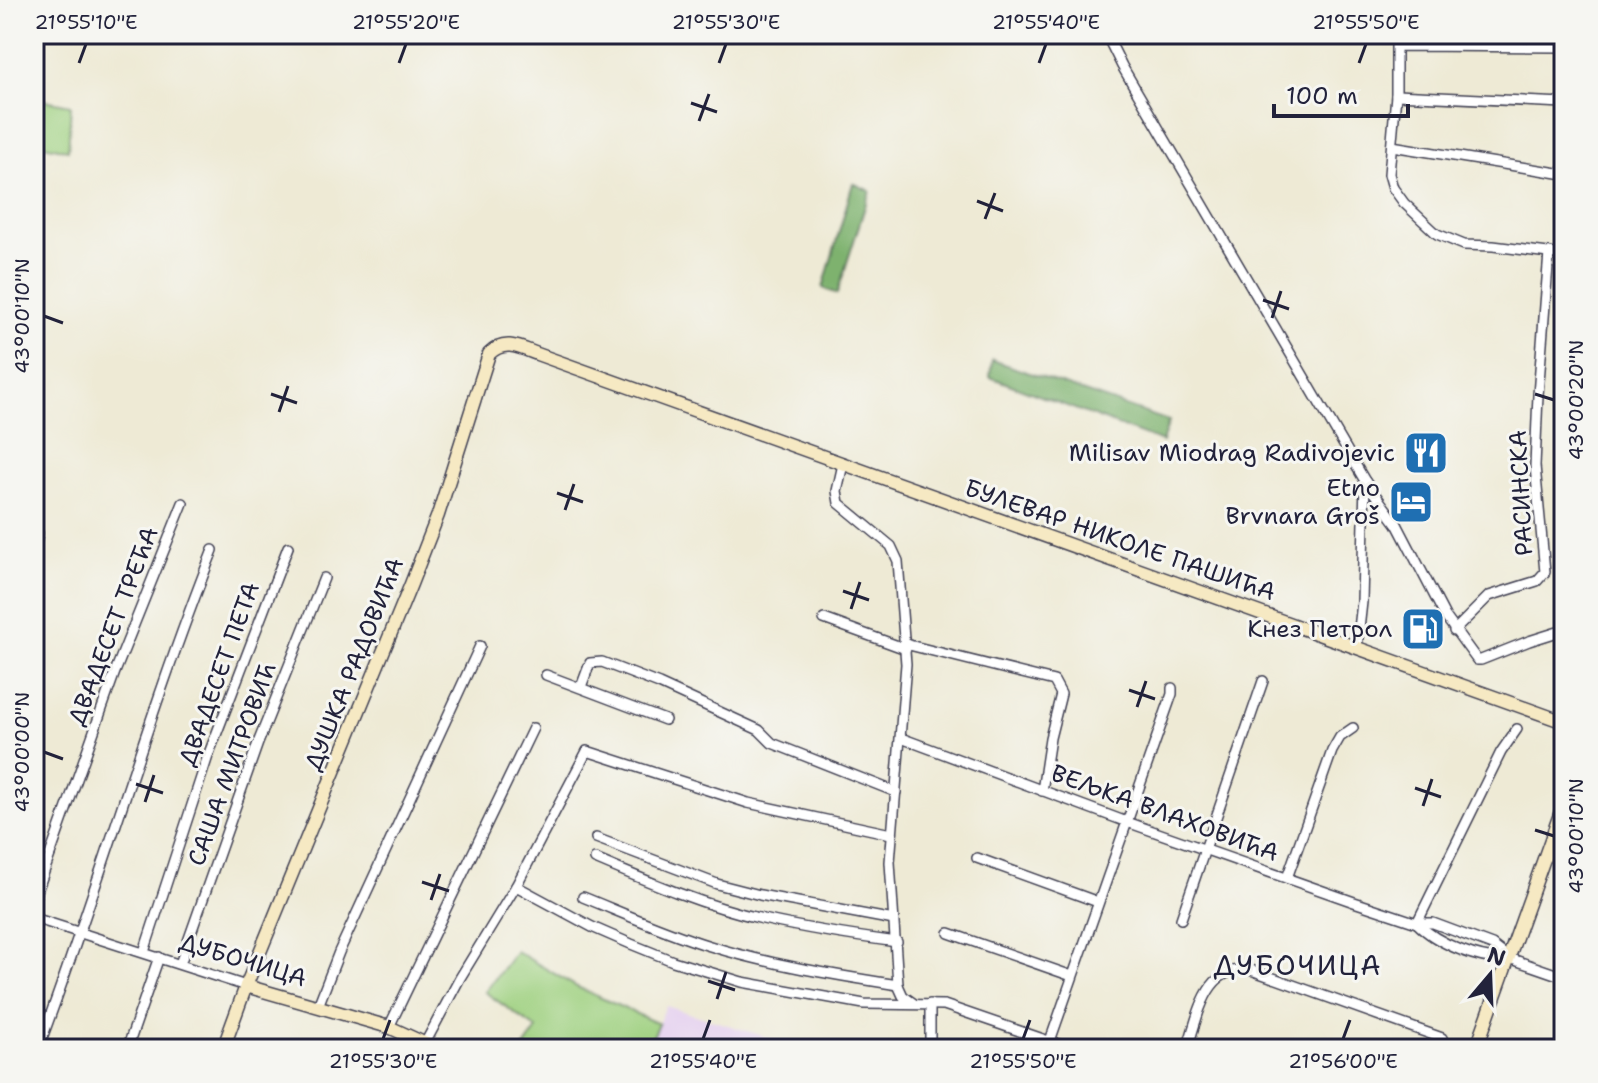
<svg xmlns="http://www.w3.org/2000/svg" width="1598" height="1083" font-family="'Shantell Sans',sans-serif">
  <rect width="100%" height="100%" fill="#f6f6f2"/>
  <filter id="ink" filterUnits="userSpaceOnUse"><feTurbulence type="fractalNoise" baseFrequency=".0125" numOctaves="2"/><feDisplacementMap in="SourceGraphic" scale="16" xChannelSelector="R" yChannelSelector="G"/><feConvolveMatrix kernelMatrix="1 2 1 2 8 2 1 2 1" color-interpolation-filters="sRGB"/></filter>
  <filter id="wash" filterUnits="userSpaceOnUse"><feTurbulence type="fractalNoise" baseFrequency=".006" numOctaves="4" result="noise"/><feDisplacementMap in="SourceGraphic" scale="32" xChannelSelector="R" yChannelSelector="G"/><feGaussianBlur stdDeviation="1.8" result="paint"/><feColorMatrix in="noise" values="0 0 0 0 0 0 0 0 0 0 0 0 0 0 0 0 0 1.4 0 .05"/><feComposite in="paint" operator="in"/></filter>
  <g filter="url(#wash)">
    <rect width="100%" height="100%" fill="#eeead5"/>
    <polygon fill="#e6d3f0" points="666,1006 805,1049 647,1049"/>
    <g fill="#9ed07f" stroke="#60795d" stroke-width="2">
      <polygon points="34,98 71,105 68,150 34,143"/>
      <polygon points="516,951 577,987 659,1024 647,1049 523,1049 537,1029 485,992"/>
    </g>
    <g fill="#7eb26e" stroke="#506a54" stroke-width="2">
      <polygon points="853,183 870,191 837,294 823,288"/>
      <polygon points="992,360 1169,421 1162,442 990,377"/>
    </g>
  </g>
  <g filter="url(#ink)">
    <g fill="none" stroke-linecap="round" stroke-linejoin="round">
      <g stroke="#414052" stroke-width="12">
        <g id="street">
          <polyline points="1106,34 1122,66 1365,481"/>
          <polyline points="1564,47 1396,46 1396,95 1389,174 1393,188 1404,203 1437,234 1464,245 1493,246 1564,255"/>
          <polyline points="1396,95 1564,103"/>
          <polyline points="1392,146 1564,174"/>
          <polyline points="843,464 837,491 839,503 891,546 898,561 906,664 890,862 898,985 903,996 913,1003"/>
          <polyline points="34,552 38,533"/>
          <polyline points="824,619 906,649"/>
          <polyline points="1454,631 1489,596 1537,581 1545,572 1535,466 1538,395 1549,253"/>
          <polyline points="905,644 1054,681 1061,694 1050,738 1042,791"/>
          <polyline points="1357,647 1362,602 1365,481 1397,524 1445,616 1477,660 1481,660 1529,641 1564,630"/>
          <polyline points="546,675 665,720"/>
          <polyline points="581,687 590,663 602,662 659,684 759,730 772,743 896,792"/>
          <polyline points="901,738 1127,822 1354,902 1417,923 1433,923 1492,945 1509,958 1564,977"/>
          <polyline points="596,838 717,884 760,895 894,920"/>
          <polyline points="977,858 1098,902"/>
          <path d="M 595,859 C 649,882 705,906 763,919 C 807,929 852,936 897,942"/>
          <polyline points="1287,878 1332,751 1340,737 1353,728"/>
          <polyline points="516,886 592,927 631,944 673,961 742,982 864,1004 944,1005 1072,1049"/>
          <path d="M 583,897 C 625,914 667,933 710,946 C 771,965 835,975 898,985"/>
          <polyline points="34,900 115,672 183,503"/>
          <polyline points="34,918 246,986"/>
          <polyline points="1181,919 1263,681"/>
          <polyline points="1417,923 1501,752 1517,729"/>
          <path d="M 1417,923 C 1436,943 1483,963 1509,958"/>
          <polyline points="949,933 1072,976"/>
          <polyline points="144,952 208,756 288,547"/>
          <polyline points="180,964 258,743 324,578"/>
          <polyline points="318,1006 339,952 480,646"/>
          <polyline points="389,1027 533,728"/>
          <polyline points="1050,1041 1172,694 1172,688"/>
          <path d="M 38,1049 C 100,884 148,714 213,550"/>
          <polyline points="127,1049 159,957"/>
          <polyline points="422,1049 460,978 516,886 587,751 748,803 891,834"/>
          <polyline points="930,1049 930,1004"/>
          <path d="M 1187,1049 C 1199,1014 1206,961 1254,971 L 1442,1038"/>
        </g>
      </g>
      <g stroke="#414052" stroke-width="15">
        <g id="secondary">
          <polyline points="246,986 389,1027 437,1049"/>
          <path d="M 223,1049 L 246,986 L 411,584 L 438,515 L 489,354 C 504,339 519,347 537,354 L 1564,722"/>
          <polyline points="1476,1049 1564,803"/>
        </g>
      </g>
      <use href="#street" stroke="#fff" stroke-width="9"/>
      <use href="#secondary" stroke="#f6e9c3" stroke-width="12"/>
    </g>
  </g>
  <path fill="none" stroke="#22223b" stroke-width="3" d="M 79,63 L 86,44M 399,63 L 406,44M 719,63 L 726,44M 1039,63 L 1046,44M 1359,63 L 1366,44M 691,103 L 717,112M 699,121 L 709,94M 977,201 L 1003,211M 985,219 L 995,193M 1263,300 L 1289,309M 44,316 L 63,323M 1272,318 L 1281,291M 271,394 L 297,403M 1535,394 L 1554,400M 279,412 L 288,386M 557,493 L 583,502M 565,510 L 574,484M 843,591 L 869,600M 851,609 L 860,582M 1129,690 L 1155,699M 1137,707 L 1146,681M 44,752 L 63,759M 136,784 L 163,793M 1415,788 L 1441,797M 145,802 L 154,775M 1423,806 L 1432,779M 1535,830 L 1554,836M 422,882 L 449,891M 431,900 L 440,874M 708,981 L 735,990M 717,999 L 726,972M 383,1039 L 390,1020M 703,1039 L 710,1020M 1023,1039 L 1030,1020M 1343,1039 L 1350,1020"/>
  <defs>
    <g id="restaurant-square" transform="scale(2.3)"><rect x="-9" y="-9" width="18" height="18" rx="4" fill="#1f6fb2" stroke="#f6f6f2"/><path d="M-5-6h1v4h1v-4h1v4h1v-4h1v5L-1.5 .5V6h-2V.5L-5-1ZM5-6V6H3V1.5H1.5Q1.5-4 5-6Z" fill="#fff"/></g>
    <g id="hotel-square" transform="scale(2.3)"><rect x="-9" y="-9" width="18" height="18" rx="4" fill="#1f6fb2" stroke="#f6f6f2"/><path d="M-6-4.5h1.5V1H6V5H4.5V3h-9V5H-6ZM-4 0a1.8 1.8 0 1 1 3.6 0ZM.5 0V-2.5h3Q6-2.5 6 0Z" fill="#fff"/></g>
    <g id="fuel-square" transform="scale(2.3)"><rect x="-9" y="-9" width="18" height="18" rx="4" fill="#1f6fb2" stroke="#f6f6f2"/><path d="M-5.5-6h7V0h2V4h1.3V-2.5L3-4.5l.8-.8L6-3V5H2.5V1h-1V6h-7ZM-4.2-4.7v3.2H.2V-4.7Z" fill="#fff"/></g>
  </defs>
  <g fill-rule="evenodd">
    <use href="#restaurant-square" x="1426" y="453"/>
    <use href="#hotel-square" x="1411" y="502"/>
    <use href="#fuel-square" x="1423" y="629"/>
  </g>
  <g text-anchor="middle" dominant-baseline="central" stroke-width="6" stroke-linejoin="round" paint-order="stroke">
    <g font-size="24" fill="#22223b" stroke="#f6f6f2" text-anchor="end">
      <text x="1395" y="453">Milisav Miodrag Radivojevic</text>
      <text x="1380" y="488">Etno<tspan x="1380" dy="28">Brvnara Groš</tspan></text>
      <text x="1392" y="629">Кнез Петрол</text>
    </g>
    <g font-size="24" fill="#22223b" stroke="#f6f6f2">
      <text transform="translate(1521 493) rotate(-93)">РАСИНСКА</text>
      <text transform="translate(1120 540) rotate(19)">БУЛЕВАР НИКОЛЕ ПАШИЋА</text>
      <text transform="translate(113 626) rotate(-69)">ДВАДЕСЕТ ТРЕЋА</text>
      <text transform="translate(354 664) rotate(-68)">ДУШКА РАДОВИЋА</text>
      <text transform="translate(219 674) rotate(-70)">ДВАДЕСЕТ ПЕТА</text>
      <text transform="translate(232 764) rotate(-70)">САША МИТРОВИЋ</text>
      <text transform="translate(1165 813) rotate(20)">ВЕЉКА ВЛАХОВИЋА</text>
      <text transform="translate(243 960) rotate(17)">ДУБОЧИЦА</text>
    </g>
    <g font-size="28" letter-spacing="2" fill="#22223b" stroke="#f6f6f2">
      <text x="1298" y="965">ДУБОЧИЦА</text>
    </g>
  </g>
  <rect width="1598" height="1083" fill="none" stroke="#f6f6f2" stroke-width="88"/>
  <g transform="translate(1490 975) rotate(19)" stroke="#f6f6f2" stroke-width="6" paint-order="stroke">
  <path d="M0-6L14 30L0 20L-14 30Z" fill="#22223b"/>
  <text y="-12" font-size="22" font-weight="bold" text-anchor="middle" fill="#22223b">N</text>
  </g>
  <path d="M1274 104v12h134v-12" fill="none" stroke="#22223b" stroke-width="4"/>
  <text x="1286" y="104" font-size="24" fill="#22223b" stroke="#f6f6f2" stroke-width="6" paint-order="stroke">100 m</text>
  <rect x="44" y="44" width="1510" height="995" fill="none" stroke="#22223b" stroke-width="3"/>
  <g font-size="20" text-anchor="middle" fill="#22223b">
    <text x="86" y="29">21°55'10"E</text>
    <text x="406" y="29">21°55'20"E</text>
    <text x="726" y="29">21°55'30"E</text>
    <text x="1046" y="29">21°55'40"E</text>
    <text x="1366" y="29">21°55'50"E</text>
    <text transform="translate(22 316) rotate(-90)" y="7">43°00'10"N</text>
    <text transform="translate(1576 400) rotate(-90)" y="7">43°00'20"N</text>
    <text transform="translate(22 752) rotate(-90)" y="7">43°00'00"N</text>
    <text transform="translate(1576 836) rotate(-90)" y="7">43°00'10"N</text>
    <text x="383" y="1068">21°55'30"E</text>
    <text x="703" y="1068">21°55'40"E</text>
    <text x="1023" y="1068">21°55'50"E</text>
    <text x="1343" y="1068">21°56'00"E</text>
  </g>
</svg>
